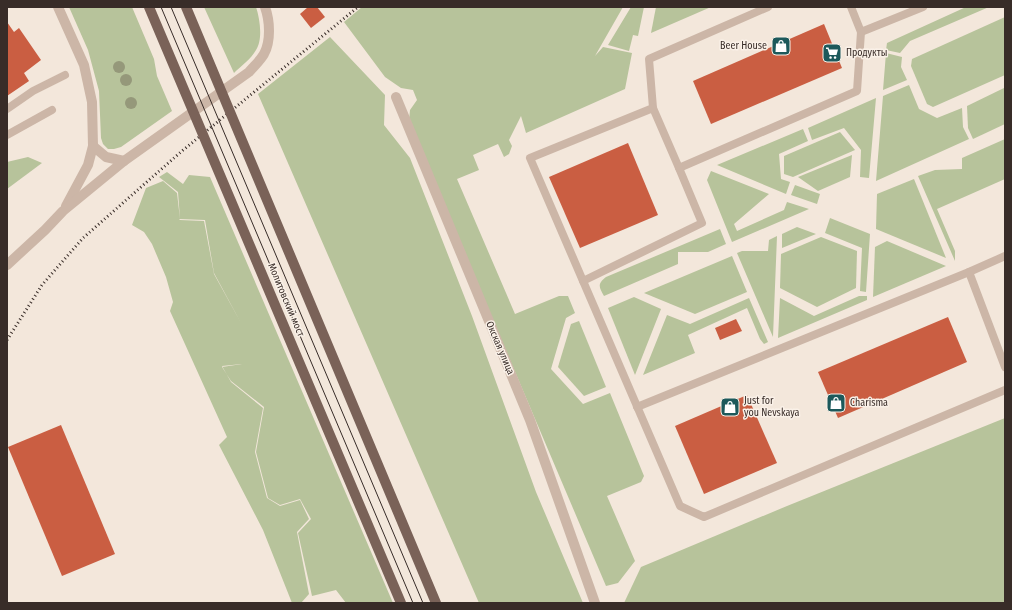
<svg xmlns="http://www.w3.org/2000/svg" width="1012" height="610" font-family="'Fira Sans Condensed',sans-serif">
  <rect width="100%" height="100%" fill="#f3e7db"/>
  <g fill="#b7c39b" fill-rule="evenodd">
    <polygon points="69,7 132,7 154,59 157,76 172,111 121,147 114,149 108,149 103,144 101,138 99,91 88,50"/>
    <path d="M 204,7 L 256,7 C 260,19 263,40 256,50 C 251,59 241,66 234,73 Z"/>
    <polygon points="362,7 623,7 595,56 603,47 632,53 625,89 526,133 521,116 509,140 512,146 509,154 504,157 498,144 473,155 479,170 457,179 515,314 559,296 568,296 575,313 566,318 551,369 583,404 610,393 644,476 641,482 607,496 635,561 618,583 606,586 437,188 409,121 410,110 417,100 413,90 401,88 385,77 344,22"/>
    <polygon points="631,7 644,7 638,36 633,35 629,51 608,45"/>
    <polygon points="656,7 711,7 651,33"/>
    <polygon points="966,7 989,7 910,41 900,53 886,50 887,43"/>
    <polygon points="1005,17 1005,75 933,107 927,104 911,66 912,59"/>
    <polygon points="330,37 385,95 384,125 410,158 472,316 536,492 583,603 479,603 258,94"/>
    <polygon points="886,53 902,57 901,67 907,80 883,90"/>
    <polygon points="909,85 919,109 937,118 962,108 963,127 969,139 876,181 883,96"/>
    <polygon points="1004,88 1005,124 973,139 968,128 967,106"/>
    <polygon points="876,98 869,178 860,177 861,150 844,128 812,140 808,128"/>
    <polygon points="803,129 808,141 779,154 781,179 790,182 786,194 717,165"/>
    <polygon points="840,132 855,150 793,177 784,174 784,156"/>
    <polygon points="1005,139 1005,179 937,209 955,251 955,261 918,176 935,170 962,169 962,158"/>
    <polygon points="852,155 850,177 818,191 798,177"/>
    <polygon points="28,157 42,163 7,189 7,162"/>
    <polygon points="711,171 769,194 734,224 737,231 784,210 787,202 809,209 732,242 707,180"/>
    <path d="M 167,172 L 183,184 L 189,175 L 210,177 L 393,603 L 346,603 L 336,590 L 312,596 L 298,533 L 311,519 L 300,499 L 280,505 L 268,498 L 256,452 L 264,407 L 231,381 L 222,367 L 242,364 L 222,366 L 231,382 L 263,408 L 255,452 L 267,498 L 280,506 L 300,500 L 309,519 L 297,532 L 309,594 L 301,603 L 292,603 L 263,530 L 219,445 L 227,437 L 170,311 L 173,302 L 166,277 L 152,244 L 144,232 L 132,225 L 146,188 L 163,181 L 177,193 L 180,219 L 178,192 L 159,177 ZM 179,219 L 205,220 L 214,273 L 241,323 L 214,274 L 204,221 L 180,220 Z"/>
    <polygon points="914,179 946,258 876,229 877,194"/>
    <polygon points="795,185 820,194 817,204 791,195"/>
    <polygon points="830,218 870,234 866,292 860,291 862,248 825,233"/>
    <polygon points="797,227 816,234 782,248 782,234"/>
    <path d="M 720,229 L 726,244 L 708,252 L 678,252 L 678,264 L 604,296 C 599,287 597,284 606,277 Z"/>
    <polygon points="777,236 773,337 737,253 742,251 768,251 769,240"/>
    <polygon points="821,237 857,251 856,288 817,307 780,288 781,254"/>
    <polygon points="887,241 946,266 873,297 875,247"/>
    <polygon points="732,256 747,292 695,314 644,293"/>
    <polygon points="859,296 867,296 867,300 778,338 780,298 814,316"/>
    <polygon points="634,297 661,309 635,375 608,308"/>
    <polygon points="749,298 768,342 764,344 760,339 747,308 688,335 695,353 643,375 667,315 690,324"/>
    <polygon points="579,321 606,387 584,396 558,367 571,324"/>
    <polygon points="1005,418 1005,603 624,603 641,567 787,506"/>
  </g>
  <g fill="#ca5e42">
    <polygon points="308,7 317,7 325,17 311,28 300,14"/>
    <polygon points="7,22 14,32 19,28 41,60 24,73 29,81 7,96"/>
    <polygon points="824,24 842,68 711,124 693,81"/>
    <polygon points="628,143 658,215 580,248 549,177"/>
    <polygon points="948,317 967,362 838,418 818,372"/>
    <polygon points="736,319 742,331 720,340 715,328"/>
    <polygon points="747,395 777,463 704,494 675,426"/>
    <polygon points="61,425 115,554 62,576 8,447"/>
  </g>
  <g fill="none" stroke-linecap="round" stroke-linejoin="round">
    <g stroke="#ccb6a7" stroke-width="8">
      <polyline points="768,7 649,59 653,108 530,158 680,506 704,517 1005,390"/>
      <polyline points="851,7 861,32 923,7"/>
      <polyline points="653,108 679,168 857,91 861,32"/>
      <polyline points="7,109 33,91 65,75"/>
      <polyline points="7,135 52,110"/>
      <polyline points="969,272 1005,367"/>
      <polyline points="583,281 702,223 679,168"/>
      <polyline points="637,407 969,272 1005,256"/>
    </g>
    <polyline stroke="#ccb6a7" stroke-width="10" points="396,97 530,420 595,603"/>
    <g stroke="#ccb6a7" stroke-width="10">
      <polyline points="58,7 84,65 92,102 93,146 88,165 66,206"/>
      <polyline points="93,146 106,157 124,161"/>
      <path d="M 7,265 L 45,230 L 63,211 L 124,161 L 249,72 C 254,66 260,61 264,54 C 271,41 270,21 265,7"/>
    </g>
    <g stroke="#382c28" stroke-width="1">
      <polyline points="161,7 413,603"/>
      <polyline points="171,7 423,603"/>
    </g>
    <polyline stroke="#382c28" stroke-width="3" stroke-dasharray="1 3" stroke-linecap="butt" points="7,340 42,285 83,238 182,151 358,7"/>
    <g stroke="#7a6258" stroke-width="10">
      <polyline points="149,7 401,603"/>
      <polyline points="186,7 436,603"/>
    </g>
  </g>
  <g fill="#95987a">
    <circle cx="119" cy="67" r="6"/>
    <circle cx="126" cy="80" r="6"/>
    <circle cx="131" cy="103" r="6"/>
  </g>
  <defs>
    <g id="shop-square" transform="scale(1)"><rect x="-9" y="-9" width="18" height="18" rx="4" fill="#1c595b" stroke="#faf1e8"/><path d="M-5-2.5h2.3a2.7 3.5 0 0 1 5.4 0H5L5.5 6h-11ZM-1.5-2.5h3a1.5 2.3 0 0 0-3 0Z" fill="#fff"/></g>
    <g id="supermarket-square" transform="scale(1)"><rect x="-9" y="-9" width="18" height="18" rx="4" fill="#1c595b" stroke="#faf1e8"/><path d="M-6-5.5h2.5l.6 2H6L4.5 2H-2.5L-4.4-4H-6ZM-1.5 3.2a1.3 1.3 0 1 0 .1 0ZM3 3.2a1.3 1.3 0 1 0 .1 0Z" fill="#fff"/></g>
  </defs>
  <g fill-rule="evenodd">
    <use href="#shop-square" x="781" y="46"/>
    <use href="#supermarket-square" x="832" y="53"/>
    <use href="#shop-square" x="836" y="403"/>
    <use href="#shop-square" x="730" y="407"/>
  </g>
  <g text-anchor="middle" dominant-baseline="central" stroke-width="3" stroke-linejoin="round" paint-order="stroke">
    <g font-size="10" fill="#382c28" stroke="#faf1e8" text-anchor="start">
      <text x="767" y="46" text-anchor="end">Beer House</text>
      <text x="846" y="53">Продукты</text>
      <text x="744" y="401">Just for<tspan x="744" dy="12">you Nevskaya</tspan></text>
      <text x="850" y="403">Charisma</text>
    </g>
    <g font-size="10" fill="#382c28" stroke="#faf1e8">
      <text transform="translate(286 300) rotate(67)">Молитовский мост</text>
      <text transform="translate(500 348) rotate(67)">Окская улица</text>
    </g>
  </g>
  <rect width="1012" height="610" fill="none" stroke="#382c28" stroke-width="16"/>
</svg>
